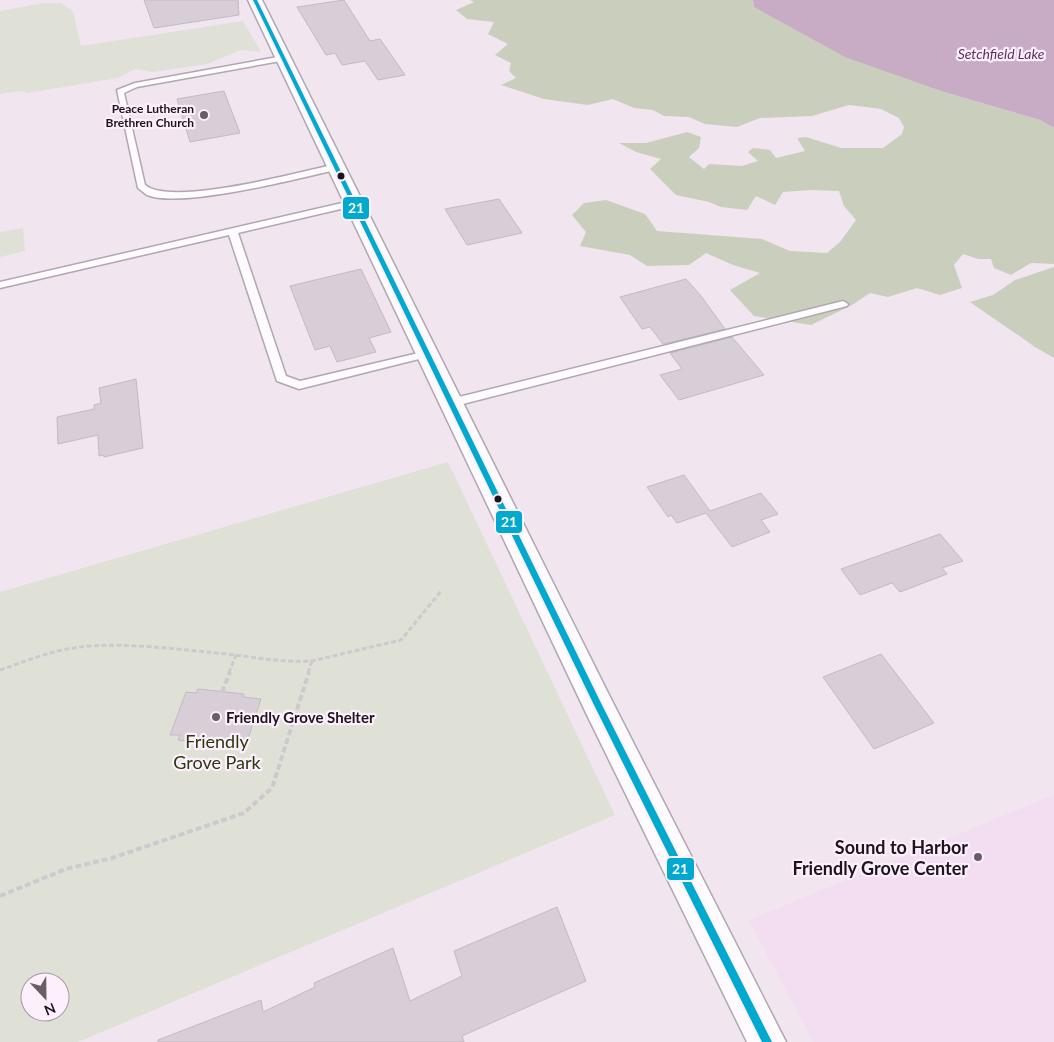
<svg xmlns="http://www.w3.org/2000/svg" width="1054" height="1042" font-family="Lato,sans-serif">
  <rect width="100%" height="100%" fill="#f1e5f0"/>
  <polygon fill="#f3ddf1" points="1054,795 1054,1042 813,1042 749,920"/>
  <g fill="#dfe1d6" fill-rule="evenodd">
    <polygon points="44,3 61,3 73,11 81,46 243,21 261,52 240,50 208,64 153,72 135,69 118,78 28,93 22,91 0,94 0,11"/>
    <polygon points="23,228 25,251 0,257 0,232"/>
    <path d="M 448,462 L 615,815 L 78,1042 L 0,1042 L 0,592 ZM 30,982 L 60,982 L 60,1012 L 30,1012 Z"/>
  </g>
  <g fill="#cacfbd">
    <polygon points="470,0 753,0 754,7 788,25 907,78 944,92 1040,120 1054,128 1054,264 1031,263 1011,275 994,268 991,259 978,259 963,254 954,265 962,288 940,295 917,288 888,297 870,293 852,305 811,325 754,316 730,290 760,273 733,265 706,253 689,265 647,266 630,255 580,246 586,232 572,215 584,203 606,200 645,214 657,231 762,239 790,251 827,253 840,242 856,220 844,206 839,191 811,190 783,192 775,205 756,196 747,210 721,207 709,202 676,195 650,169 661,159 636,152 619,143 646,143 687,132 701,137 699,148 689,157 704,169 709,164 742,166 758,161 748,152 753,148 770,150 776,158 805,151 797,138 806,137 841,148 883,148 902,134 904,127 899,118 881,109 849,105 812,116 760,118 737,127 705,124 689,117 664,116 653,110 634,108 613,99 588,105 544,99 501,85 516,78 509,71 511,63 495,55 508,44 488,34 494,22 467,19 456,10 474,2"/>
    <polygon points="1054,267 1054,358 1035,347 970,302 993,295 1015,280"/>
  </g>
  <polygon fill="#c8acc5" points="753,0 1054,0 1054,128 1040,120 944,92 845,57 754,7"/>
  <g fill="#d8ced7" stroke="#c3bac2">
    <polygon points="144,0 238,0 239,15 154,28"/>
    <polygon points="344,0 370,41 380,39 405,75 378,80 365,61 342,65 335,53 326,55 297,7"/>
    <polygon points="224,91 240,133 190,142 177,99"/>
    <polygon points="499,199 522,233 467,245 445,209"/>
    <polygon points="361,269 391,332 369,338 376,352 337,362 330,346 315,350 290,286"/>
    <polygon points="686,279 701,296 725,329 663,344 650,327 642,329 620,297"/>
    <polygon points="732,337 764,375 679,400 660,375 682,369 670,353"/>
    <polygon points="136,379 143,448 104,457 103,455 99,456 98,435 58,444 57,417 94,409 94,405 101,403 99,388"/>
    <polygon points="684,475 710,511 761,493 778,514 761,520 770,532 732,547 706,513 677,523 671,515 668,517 647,487"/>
    <polygon points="940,534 963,561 942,568 947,574 900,592 892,583 860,595 841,569"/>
    <polygon points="881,654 934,723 874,749 823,677"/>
    <polygon points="198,689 244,694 243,697 261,699 247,742 228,740 227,745 178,740 180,735 170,735 186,692 196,693"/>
    <polygon points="557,907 586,981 462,1036 464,1042 158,1042 158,1040 261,1000 263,1012 315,987 314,983 393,948 410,1001 462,976 454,951"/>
  </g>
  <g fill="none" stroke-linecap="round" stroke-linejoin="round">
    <g stroke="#b0a7af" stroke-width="3">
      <g id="service">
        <path d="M 283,56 L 286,56 L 286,60 L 137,87 L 124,93 L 145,185 C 171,207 300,172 336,164 L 340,167 L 339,169 C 301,178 180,209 147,195 C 144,193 141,190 138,188 L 117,90 L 135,83 Z"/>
        <polygon points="355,200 359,203 358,205 238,233 286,376 300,381 427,351 431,352 432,354 431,356 299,389 277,381 229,235 0,288 0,282"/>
        <polygon points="843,301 848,304 847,306 451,407 445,403 451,399"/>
      </g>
    </g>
    <g stroke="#b0a7af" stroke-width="3">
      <polygon id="minor" points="248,0 262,0 608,693 786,1042 747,1042 586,713"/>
    </g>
    <g stroke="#cfc9cf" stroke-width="3" stroke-dasharray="5 2.5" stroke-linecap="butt">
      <path d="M 0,670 C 26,661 53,650 80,647 C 124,642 174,649 217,653 C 249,656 280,663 312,661 L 401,640 L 442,590"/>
      <polyline points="229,673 236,655"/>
      <polyline points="308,673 312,661"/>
    </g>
    <g stroke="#cfc9cf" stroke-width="4" stroke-dasharray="6 3" stroke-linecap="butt">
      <polyline points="222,692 230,672"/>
      <polyline points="0,896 66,869 112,858 244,813 272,788 309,672"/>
    </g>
    <use href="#service" fill="#fdfbfd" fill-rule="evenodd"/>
    <use href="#minor" fill="#fdfbfd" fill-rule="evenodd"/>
    <g stroke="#feeffd" stroke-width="4">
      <polygon id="bus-1" points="253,0 257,0 600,701 772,1042 762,1042 594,705"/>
    </g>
    <use href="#bus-1" fill="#00a9ce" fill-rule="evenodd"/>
  </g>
  <g fill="#675e67" stroke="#feeffd" stroke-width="2">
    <circle cx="204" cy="115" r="5"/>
    <circle cx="216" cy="717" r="5"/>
    <circle cx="978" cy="857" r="5"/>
  </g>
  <g fill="#1d151d" stroke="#feeffd" stroke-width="2">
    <circle cx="341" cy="176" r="4.5"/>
    <circle cx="498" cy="499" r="4.5"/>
  </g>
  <g text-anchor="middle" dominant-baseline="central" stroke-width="4.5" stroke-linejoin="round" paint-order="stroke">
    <g font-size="12" font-weight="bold" fill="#1d151d" stroke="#feeffd" text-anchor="end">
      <text x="194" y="108">Peace Lutheran<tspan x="194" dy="14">Brethren Church</tspan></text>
    </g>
    <g font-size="14" font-style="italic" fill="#5f305c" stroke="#feeffd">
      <text x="1001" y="53">Setchfield Lake</text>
    </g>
    <g font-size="15" font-weight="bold" fill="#1d151d" stroke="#feeffd" text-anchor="start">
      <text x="226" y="717">Friendly Grove Shelter</text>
    </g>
    <g font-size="18" fill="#28390a" stroke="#feeffd">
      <text x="217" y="741">Friendly<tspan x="217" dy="21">Grove Park</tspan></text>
    </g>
    <g font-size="18" font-weight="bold" fill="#1d151d" stroke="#feeffd" text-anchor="end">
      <text x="968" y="847">Sound to Harbor<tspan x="968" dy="21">Friendly Grove Center</tspan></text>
    </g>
  </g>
  <g stroke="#feeffd" stroke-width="2">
    <rect x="342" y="196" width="28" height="24" rx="5" fill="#00a9ce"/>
    <rect x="495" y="510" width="28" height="24" rx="5" fill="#00a9ce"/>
    <rect x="666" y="857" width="29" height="24" rx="5" fill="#00a9ce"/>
  </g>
  <g font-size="14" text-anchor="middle" font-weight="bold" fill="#fff">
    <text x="356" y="213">21</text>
    <text x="509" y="527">21</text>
    <text x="680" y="874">21</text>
  </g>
  <g transform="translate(45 997) rotate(158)"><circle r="24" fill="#feeffd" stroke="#a498a3"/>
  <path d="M0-4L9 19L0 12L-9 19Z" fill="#675e67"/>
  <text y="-8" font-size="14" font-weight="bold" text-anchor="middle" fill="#1d151d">N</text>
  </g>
</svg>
